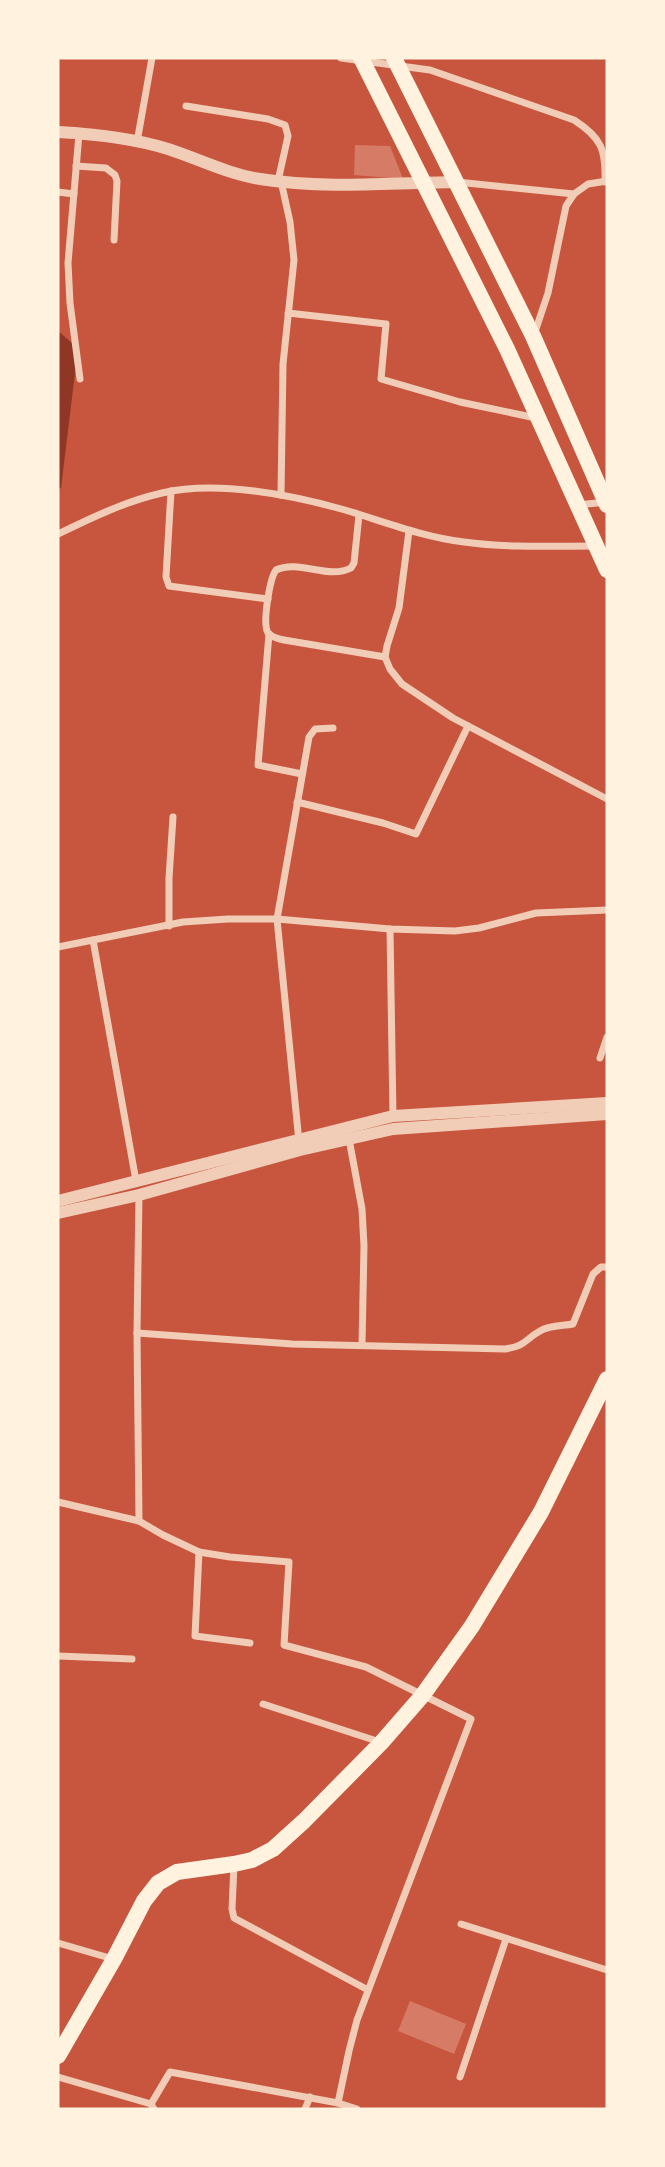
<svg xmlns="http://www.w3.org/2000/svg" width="665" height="2167" font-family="'Varela Round',sans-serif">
  <rect width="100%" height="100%" fill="#c8553d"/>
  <polygon fill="#8f3625" points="58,331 78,348 61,488 58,489"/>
  <g fill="#d67c66">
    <polygon points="355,145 390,146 403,179 354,175"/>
    <polygon points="410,2001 466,2024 454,2054 398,2031"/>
  </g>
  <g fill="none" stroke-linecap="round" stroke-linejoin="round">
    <g stroke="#f1ccb7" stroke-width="7">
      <path d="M 341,58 L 430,70 L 574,120 C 602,138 606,150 605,182"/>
      <polyline points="186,106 268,119 285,125 288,136 278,181"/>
      <polyline points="79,134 68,263 70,303 80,379"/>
      <polyline points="137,142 152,58"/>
      <polyline points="76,166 106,168 115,175 117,181 114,240"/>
      <polyline points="281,181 290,222 294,260 283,364 281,495"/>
      <polyline points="457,182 574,194"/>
      <polyline points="58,192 74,194"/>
      <polyline points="288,313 386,324 381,379 460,402 536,418"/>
      <polyline points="535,332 548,293 566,206 574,194 588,184 607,181"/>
      <polyline points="171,491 166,577 169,586 268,599"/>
      <polyline points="577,505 607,502"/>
      <path d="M 359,515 L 354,563 L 351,568 C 328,580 299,559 276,570 C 270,578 262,623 268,633 C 272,637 278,639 284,640 L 385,657"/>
      <polyline points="409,531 399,608 387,646 385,657 390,669 402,684 453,718 607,799"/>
      <path d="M 58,534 C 91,518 126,501 162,493 C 217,480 292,495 345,510 C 385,522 423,537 464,542 C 507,548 553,546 596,546"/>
      <polyline points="269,634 258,765 302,774"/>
      <polyline points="297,802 383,823 416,834 468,726"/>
      <polyline points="169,926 169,878 173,817"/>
      <polyline points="390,929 393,1117"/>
      <polyline points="93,940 136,1181"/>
      <polyline points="58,947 183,922 228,919 277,919 390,929 455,931 479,928 536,913 607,910"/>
      <polyline points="600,1058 607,1037"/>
      <polyline points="349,1139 362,1209 364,1246 362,1345"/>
      <polyline points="299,1142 277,919 309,737 315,729 333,728"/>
      <polyline points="139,1193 137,1333 139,1521"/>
      <path d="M 137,1333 L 292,1344 L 505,1349 C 526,1346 524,1340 540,1331 C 550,1325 562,1326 573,1324 L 593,1274 L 601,1267 L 607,1267"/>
      <polyline points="58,1502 139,1521 163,1535 199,1552 230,1557 289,1562 284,1645 366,1667 471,1719 357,2020 349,2051 338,2103 357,2109"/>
      <polyline points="199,1552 195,1636 250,1643"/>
      <polyline points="58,1656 132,1659"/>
      <polyline points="263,1704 380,1742"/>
      <polyline points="234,1865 232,1909 234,1918 368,1990"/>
      <polyline points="461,1924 607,1970"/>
      <polyline points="58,1943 113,1959"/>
      <polyline points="58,2077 151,2104 154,2109"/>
      <polyline points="460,2077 506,1939"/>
      <polyline points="151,2104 170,2072 338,2103"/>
      <polyline points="305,2109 310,2097"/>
    </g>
    <g stroke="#f1ccb7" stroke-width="12">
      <path d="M 58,132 C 94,134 133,138 168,149 C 199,159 228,174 260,179 C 324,189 392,183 457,182"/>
      <polyline points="58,1201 393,1116 607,1103"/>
      <polyline points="58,1213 139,1195 300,1150 393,1129 607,1114"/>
    </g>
    <g stroke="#fff3e0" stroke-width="16">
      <polyline points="361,58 507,349 607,570"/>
      <polyline points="394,58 533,336 607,505"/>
      <polyline points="58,2056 114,1959 144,1901 158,1883 177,1872 234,1864 252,1860 273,1849 304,1821 381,1743 422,1696 472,1626 541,1512 607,1379"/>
    </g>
  </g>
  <rect width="665" height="2167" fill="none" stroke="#fff3e0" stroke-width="119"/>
</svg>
